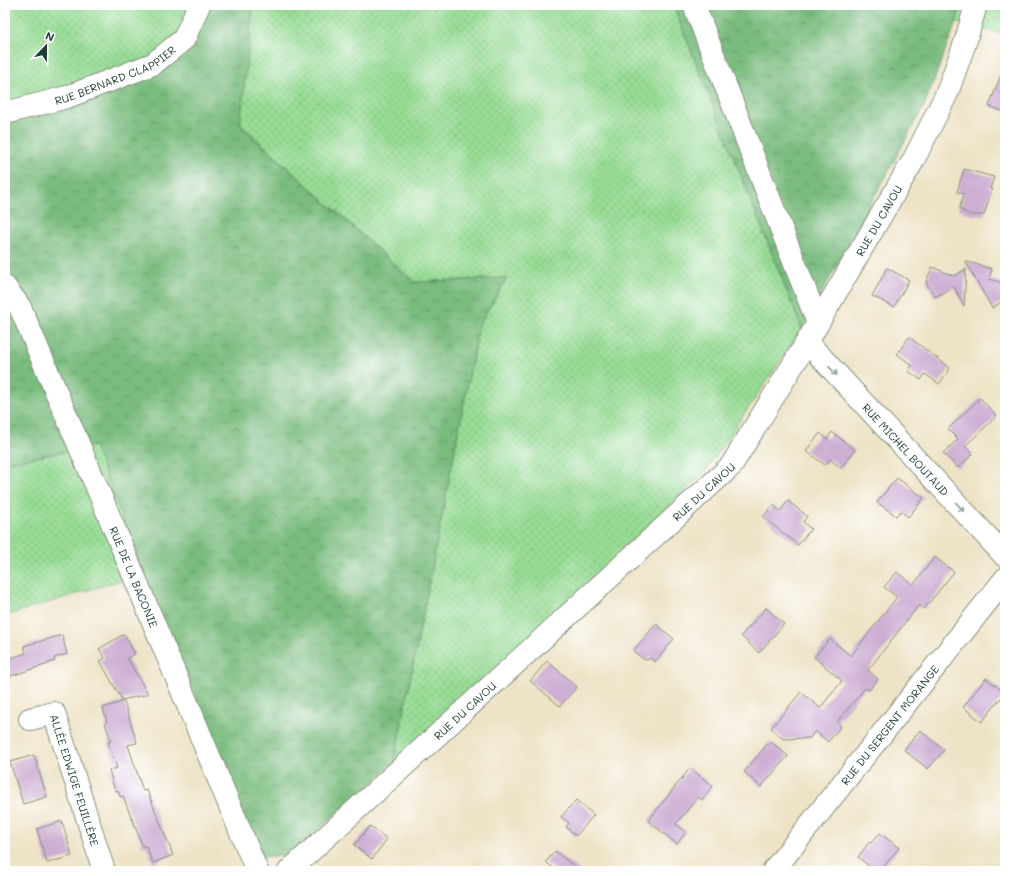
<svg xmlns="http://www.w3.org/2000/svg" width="1010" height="876" font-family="Mali,sans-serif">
  <defs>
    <pattern id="grass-dots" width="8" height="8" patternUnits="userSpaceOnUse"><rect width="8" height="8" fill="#97dc95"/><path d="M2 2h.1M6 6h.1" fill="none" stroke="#7bb47a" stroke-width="1.8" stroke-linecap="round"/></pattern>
    <pattern id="forest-crowns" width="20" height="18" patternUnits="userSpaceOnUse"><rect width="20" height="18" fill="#79bc7e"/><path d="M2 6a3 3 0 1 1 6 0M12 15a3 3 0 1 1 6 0" fill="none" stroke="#639a68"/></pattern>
  </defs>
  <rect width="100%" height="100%" fill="#fff"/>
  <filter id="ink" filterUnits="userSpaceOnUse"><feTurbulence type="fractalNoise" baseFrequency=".025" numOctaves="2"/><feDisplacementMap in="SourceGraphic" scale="8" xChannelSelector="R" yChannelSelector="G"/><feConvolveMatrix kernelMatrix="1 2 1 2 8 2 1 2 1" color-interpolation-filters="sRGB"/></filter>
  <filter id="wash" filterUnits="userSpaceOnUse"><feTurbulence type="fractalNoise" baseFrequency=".012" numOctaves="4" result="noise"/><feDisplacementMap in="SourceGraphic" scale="16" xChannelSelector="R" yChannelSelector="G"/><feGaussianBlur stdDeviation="0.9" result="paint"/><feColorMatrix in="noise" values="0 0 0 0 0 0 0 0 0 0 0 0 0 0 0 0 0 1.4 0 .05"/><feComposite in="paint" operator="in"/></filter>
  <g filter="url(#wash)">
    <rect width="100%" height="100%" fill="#eee3c6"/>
    <g fill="url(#grass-dots)" stroke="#5b8c64">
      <polygon points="5,5 206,5 184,49 5,107"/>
      <polygon points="248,5 673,5 802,329 704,473 394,763 479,325 506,278 414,282 240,124 253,7"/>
      <polygon points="961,5 1005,5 1005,34 956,23"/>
      <polygon points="94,446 144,573 5,616 5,463"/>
    </g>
    <g fill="url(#forest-crowns)" stroke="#4c7c59">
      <polygon points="206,5 248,5 253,7 240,125 414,282 507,278 479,325 394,763 290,855 261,857 144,573 94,446 5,463 5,107 125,83"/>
      <polygon points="673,5 961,5 956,23 924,106 802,329"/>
    </g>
    <g id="blocks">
      <g fill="#cdafd4">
        <polygon points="1004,67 1005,67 1005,112 989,106"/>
        <polygon points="964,169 994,177 990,189 992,189 984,215 971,215 959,209 964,194 957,192"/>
        <polygon points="965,261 992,269 989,279 1000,282 1005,292 1005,300 992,308"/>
        <polygon points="932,267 954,276 966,269 964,306 954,287 935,297 926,282"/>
        <polygon points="887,268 909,280 894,307 872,296"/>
        <polygon points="909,337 950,368 939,384 925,374 921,380 908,371 912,365 897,354"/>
        <polygon points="980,398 997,416 965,446 973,454 958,468 943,453 958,439 948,429"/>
        <polygon points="832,432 855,450 841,468 830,459 825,465 806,451 820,433 827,439"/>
        <polygon points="897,478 924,498 908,517 901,511 896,516 877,502"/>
        <polygon points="788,501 807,516 803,522 811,529 798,545 763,517 773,505 780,511"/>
        <polygon points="935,557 954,572 924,609 919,605 868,670 878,679 869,690 865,688 837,722 841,726 828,742 815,731 810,738 783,739 771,728 801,692 820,708 842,681 814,657 830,639 851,656 897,597 884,587 897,572 913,585"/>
        <polygon points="766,608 784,624 759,653 741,636"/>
        <polygon points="656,624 674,639 655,662 650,658 648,660 646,659 645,660 633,651"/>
        <polygon points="124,634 135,654 127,658 148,694 122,700 100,661 105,658 99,649"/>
        <polygon points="62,635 67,654 54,658 55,661 48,663 48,664 5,678 5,660 26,653 24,646"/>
        <polygon points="547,661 577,687 560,706 530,681"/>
        <polygon points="986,678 1005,693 982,722 963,707"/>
        <polygon points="124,701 137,743 128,745 143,791 147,790 173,855 153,863 146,846 143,847 123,796 120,797 118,790 115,791 109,770 117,768 108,742 111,741 105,723 107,723 103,708"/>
        <polygon points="920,730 944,750 928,769 904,750"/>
        <polygon points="770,741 788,756 761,787 744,772"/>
        <polygon points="34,755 47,797 23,804 10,762"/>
        <polygon points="690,768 713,786 702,800 698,797 676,824 686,832 677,844 648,821"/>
        <polygon points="576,800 594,815 576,836 566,827 569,823 561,817"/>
        <polygon points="62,821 72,856 47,863 37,829"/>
        <polygon points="370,826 387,839 372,859 354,845"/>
        <polygon points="880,833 899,848 880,871 875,871 858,857 870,841 871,843"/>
        <polygon points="555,851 580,871 557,871 546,862"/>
      </g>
    </g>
  </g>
  <g filter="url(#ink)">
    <use href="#blocks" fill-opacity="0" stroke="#86907d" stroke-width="1"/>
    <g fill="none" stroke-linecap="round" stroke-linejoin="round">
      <g stroke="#86907d" stroke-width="24">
        <g id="minor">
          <polyline points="694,5 818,323"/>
          <path id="s1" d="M 5,113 L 67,97 L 153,64 L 184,39 L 199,5"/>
          <path id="s2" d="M 5,287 L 20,307 L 104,504 L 257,871"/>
          <path id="s3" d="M 807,342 L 1005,556"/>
          <path id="s4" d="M 30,719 L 54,713 L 104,871"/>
          <path id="s5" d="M 289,871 L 731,466 L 807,342 L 914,159 L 947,93 L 966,40 L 976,5"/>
          <path id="s6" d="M 773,871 L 1005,579"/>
        </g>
      </g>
      <use href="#minor" stroke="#fff" stroke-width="22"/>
    </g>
    <defs><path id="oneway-shaft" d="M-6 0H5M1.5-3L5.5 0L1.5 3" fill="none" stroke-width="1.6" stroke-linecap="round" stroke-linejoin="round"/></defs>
    <g stroke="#8f9e9a">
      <use href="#oneway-shaft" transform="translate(833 371) rotate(47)"/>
      <use href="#oneway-shaft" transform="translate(960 507) rotate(47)"/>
    </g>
  </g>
  <g text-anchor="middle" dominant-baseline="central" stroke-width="3" stroke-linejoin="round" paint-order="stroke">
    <g font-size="11" fill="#1f3d34" stroke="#fff">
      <text stroke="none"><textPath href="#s1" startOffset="117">RUE BERNARD CLAPPIER</textPath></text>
      <text stroke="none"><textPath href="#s5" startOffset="886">RUE DU CAVOU</textPath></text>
      <text stroke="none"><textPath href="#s3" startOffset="146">RUE MICHEL BOUTAUD</textPath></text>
      <text stroke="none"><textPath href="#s5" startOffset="562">RUE DU CAVOU</textPath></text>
      <text stroke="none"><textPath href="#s2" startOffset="318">RUE DE LA BACONIE</textPath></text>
      <text stroke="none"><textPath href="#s5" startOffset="238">RUE DU CAVOU</textPath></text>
      <text stroke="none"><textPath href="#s6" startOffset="187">RUE DU SERGENT MORANGE</textPath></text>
      <text stroke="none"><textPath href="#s4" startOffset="95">ALLÉE EDWIGE FEUILLÈRE</textPath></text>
    </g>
  </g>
  <rect width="1010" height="876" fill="none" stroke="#fff" stroke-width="20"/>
  <g transform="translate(46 46) rotate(22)" stroke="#ffffff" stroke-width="3" paint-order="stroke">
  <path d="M0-3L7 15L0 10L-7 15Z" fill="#1f3d34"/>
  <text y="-6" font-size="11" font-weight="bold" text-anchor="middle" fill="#1f3d34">N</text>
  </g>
</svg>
